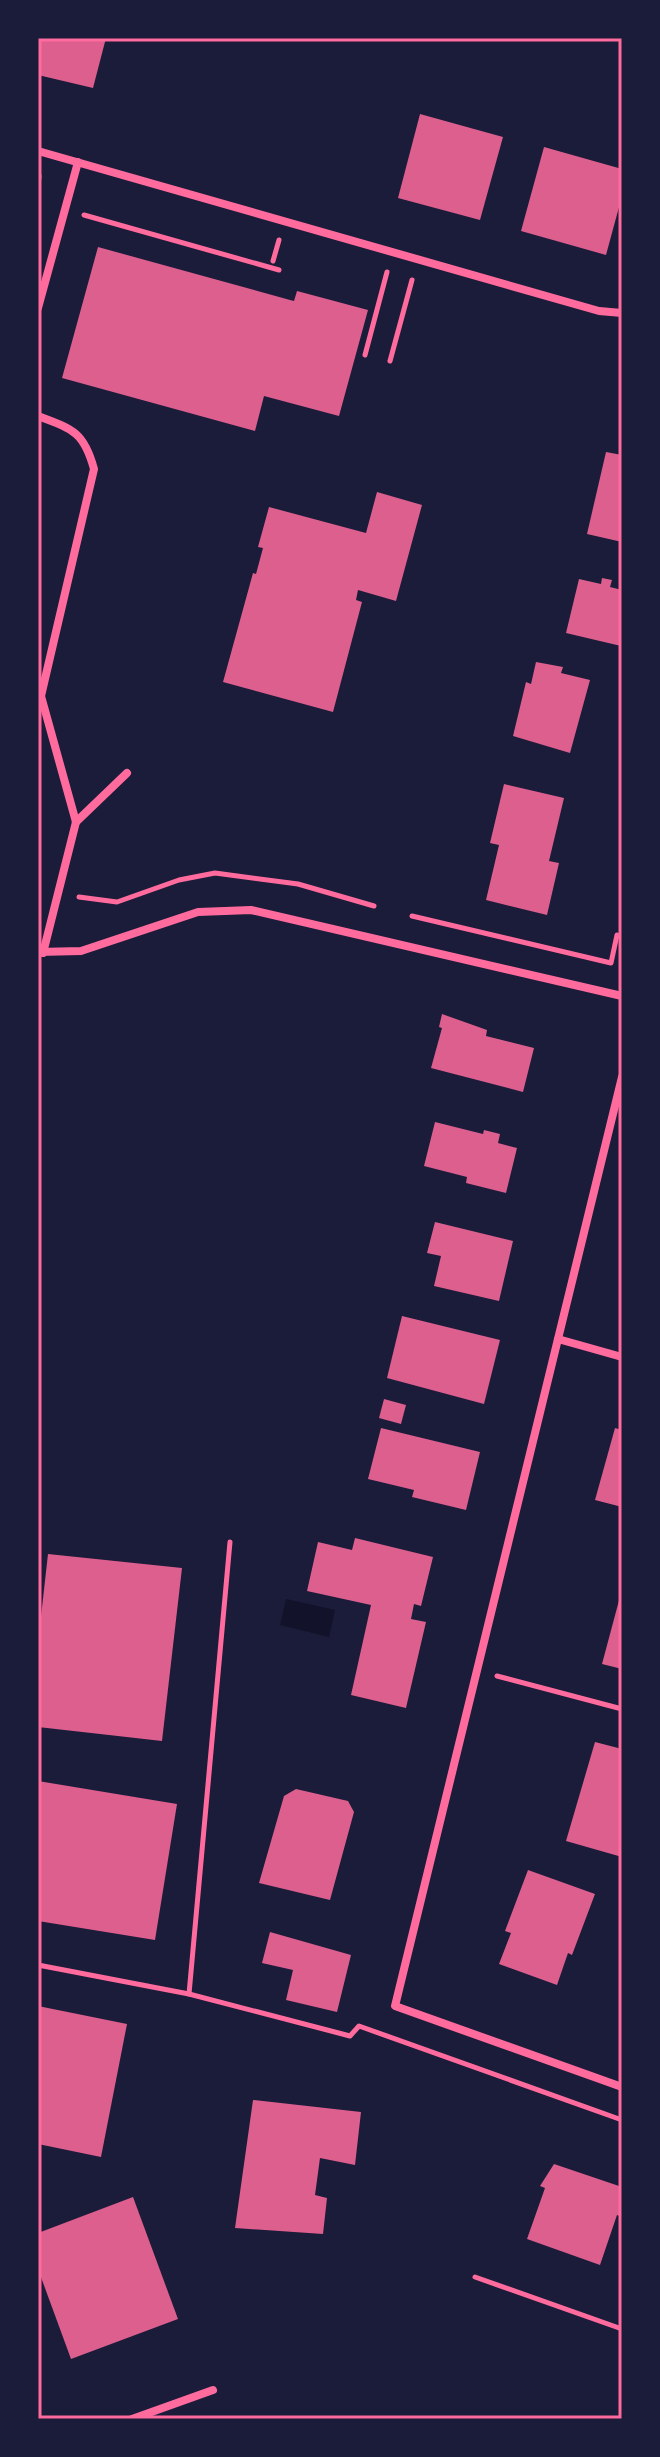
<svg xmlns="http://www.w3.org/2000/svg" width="660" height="2457" font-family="Bitter,serif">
  <rect width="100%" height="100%" fill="#1b1b3a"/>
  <polygon fill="#12122b" points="286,1599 335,1610 329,1637 280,1625"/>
  <g fill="#dd5f8e">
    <polygon points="38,38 106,38 93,88 38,75"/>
    <polygon points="420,114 503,137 480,220 398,198"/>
    <polygon points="544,147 622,169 622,196 606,255 521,231"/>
    <polygon points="98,247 290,300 294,301 297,291 368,310 339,416 264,396 255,431 62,378"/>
    <polygon points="606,452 622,455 622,542 587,534"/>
    <polygon points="377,492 422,505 396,601 358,590 356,600 362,602 333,712 223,682 253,573 256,574 263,548 258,547 269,507 366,533"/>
    <polygon points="602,578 612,580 610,587 622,590 621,646 566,633 579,579 601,584"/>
    <polygon points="536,662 563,667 561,673 590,680 570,753 513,736 526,682 531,684"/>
    <polygon points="504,784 564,798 549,861 559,863 547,915 486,900 499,845 490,843"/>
    <polygon points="442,1014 487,1030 486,1036 534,1048 523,1092 431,1068 442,1028 439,1027"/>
    <polygon points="435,1122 483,1134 484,1130 500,1134 498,1143 517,1148 506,1193 466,1183 467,1177 424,1166"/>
    <polygon points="435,1222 513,1241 499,1301 434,1286 441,1256 427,1253"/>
    <polygon points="402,1316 500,1340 484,1404 387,1378"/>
    <polygon points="384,1399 406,1405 401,1424 379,1418"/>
    <polygon points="381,1428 480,1452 466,1510 412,1497 414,1490 368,1479"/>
    <polygon points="615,1428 622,1430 622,1507 595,1500"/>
    <polygon points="355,1538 433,1557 421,1606 414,1604 411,1619 426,1622 406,1708 351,1695 371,1605 307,1591 318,1542 352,1550"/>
    <polygon points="48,1554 182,1568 162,1741 38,1727 38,1643"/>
    <polygon points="621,1593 622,1593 622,1669 602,1664"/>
    <polygon points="595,1742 622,1749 622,1857 566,1841"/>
    <polygon points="38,1781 177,1804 155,1940 38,1921"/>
    <polygon points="296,1789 348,1801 354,1812 330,1900 259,1883 284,1796"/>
    <polygon points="528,1870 595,1894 572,1955 568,1953 557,1985 499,1964 511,1933 505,1931"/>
    <polygon points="270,1932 351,1955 337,2012 286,2000 293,1970 262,1963"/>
    <polygon points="38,2006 127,2024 101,2157 38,2144"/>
    <polygon points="253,2100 361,2112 355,2165 320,2158 315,2195 327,2198 323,2234 235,2228"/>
    <polygon points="554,2164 622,2187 622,2217 617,2215 600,2265 527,2239 545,2188 540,2186"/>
    <polygon points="133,2197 178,2319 71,2359 38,2269 38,2233"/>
  </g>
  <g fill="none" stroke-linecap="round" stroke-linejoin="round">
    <g stroke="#ff6b9d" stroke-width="5">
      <polyline points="38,187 39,176"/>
      <polyline points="84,215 279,270"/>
      <polyline points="273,261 279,240"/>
      <polyline points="365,355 387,272"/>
      <polyline points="390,361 412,280"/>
      <polyline points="79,897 117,902 179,880 215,873 298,884 374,906"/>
      <polyline points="412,916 611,963 617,935"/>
      <polyline points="497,1676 622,1709"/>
      <polyline points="38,1965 189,1994 350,2036 359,2026 622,2120"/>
      <polyline points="189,1994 230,1542"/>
      <polyline points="475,2277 622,2329"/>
    </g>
    <g stroke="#ff6b9d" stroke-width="8">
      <polyline points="38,151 599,311 622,313"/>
      <polyline points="38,308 78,162"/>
      <path d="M 38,416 C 73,429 84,432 94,469 L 41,696 L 76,822 L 43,953"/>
      <polyline points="76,822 127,773"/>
      <polyline points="38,952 81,951 198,912 251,910 622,996"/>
      <polyline points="622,1077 395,2006 622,2087"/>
      <polyline points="558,1339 622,1357"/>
      <polyline points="132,2419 213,2390"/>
    </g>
  </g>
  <rect width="660" height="2457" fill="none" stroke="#1b1b3a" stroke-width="80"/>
  <rect x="40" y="40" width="580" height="2377" fill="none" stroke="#ff6b9d" stroke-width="3"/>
</svg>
